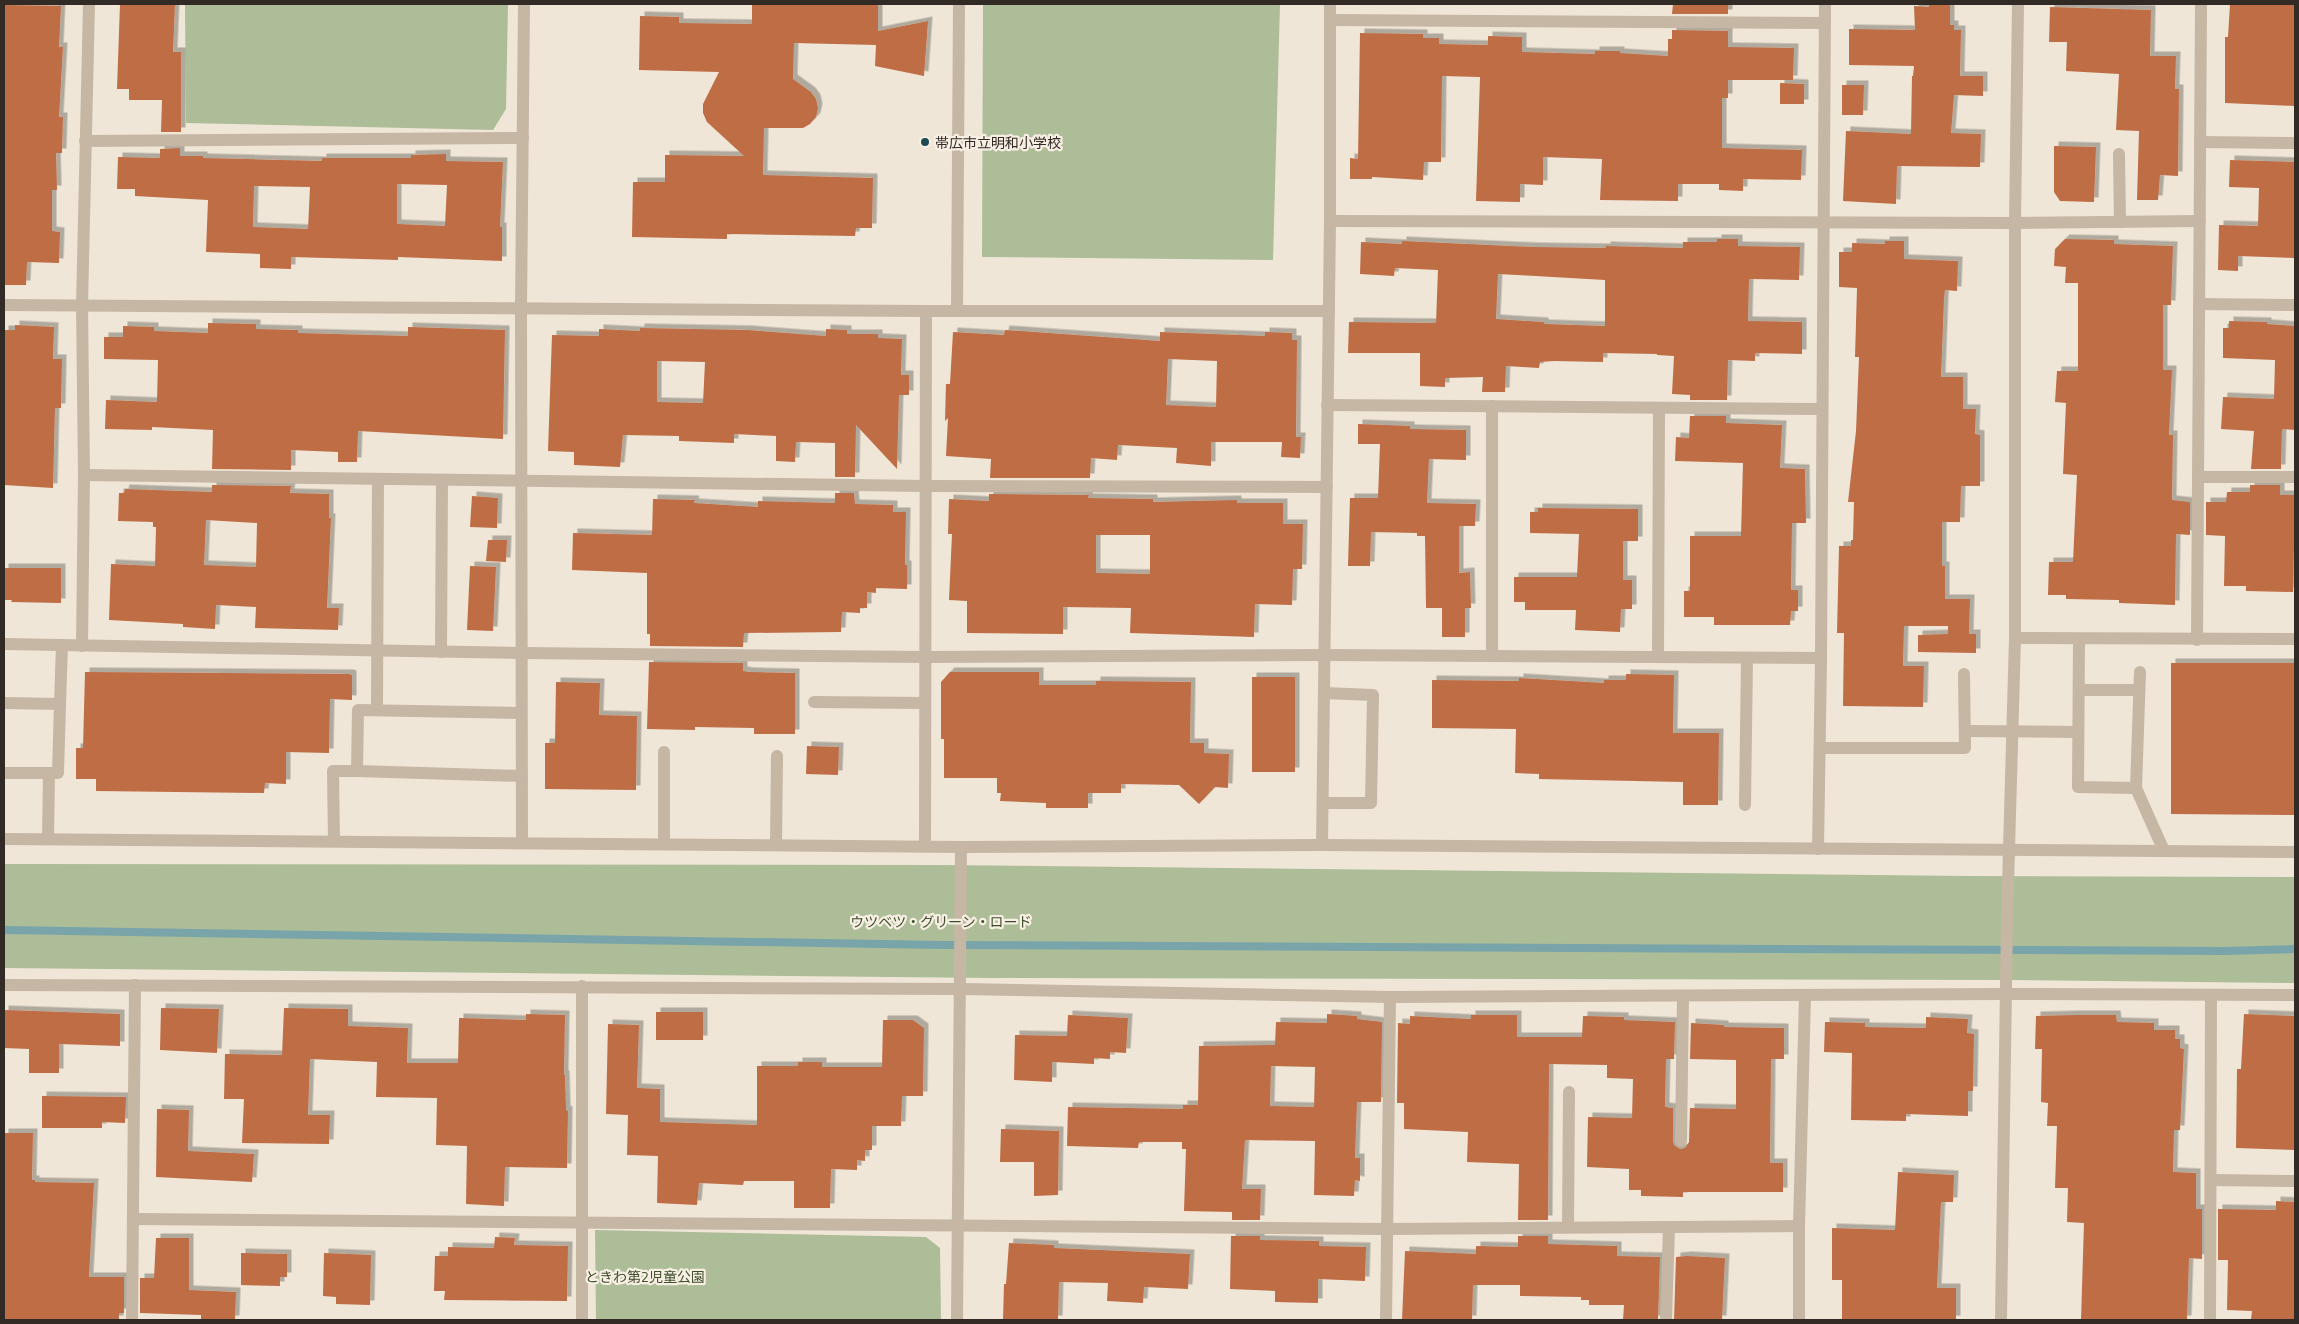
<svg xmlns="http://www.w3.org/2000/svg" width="2299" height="1324" font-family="'Titillium Web','Noto Sans JP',sans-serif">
  <defs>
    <filter id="shadow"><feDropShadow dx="4.5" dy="-4.5" stdDeviation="0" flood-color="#0004"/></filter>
  </defs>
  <rect width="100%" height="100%" fill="#efe6d7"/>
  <g fill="#adbd98">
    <polygon points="185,4 508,4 506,109 493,130 186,123"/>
    <polygon points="983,4 1280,4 1273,260 982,257"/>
    <polygon points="4,864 936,865 1969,876 2295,877 2295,983 2012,980 993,978 4,968"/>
    <polygon points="595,1230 926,1237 940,1248 941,1320 596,1320"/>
  </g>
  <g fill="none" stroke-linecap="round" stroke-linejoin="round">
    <polyline stroke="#78a4aa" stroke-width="8" points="4,930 942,945 2225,951 2295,949"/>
  </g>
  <g fill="#bf6d45" fill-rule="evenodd" filter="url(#shadow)">
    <polygon points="120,4 175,4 173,52 181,52 181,132 161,132 162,100 129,100 129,89 117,89"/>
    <polygon points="752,4 878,4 878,31 928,21 924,76 875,66 876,45 794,43 793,79 811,92 816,99 818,108 816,117 810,124 803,128 764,128 763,175 873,178 872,228 856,228 855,236 727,234 727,239 632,237 633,182 665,182 665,155 744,156 707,122 703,113 703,104 719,72 639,70 640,16 679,17 679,23 752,24"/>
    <polygon points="1673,4 1728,4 1728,14 1672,14"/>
    <polygon points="1929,4 1950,4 1950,25 1954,25 1954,30 1961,30 1960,76 1983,76 1983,96 1954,95 1951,133 1981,134 1980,167 1897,166 1896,204 1843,201 1846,131 1911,134 1912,76 1913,76 1914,66 1849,65 1849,29 1915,30 1914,6 1929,7"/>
    <polygon points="2230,4 2295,4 2295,106 2225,103 2225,37 2228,37"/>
    <polygon points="4,5 61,6 59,47 63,47 59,117 63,117 62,153 56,153 57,190 52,190 52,231 60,232 59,263 27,262 26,285 4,285"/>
    <polygon points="2050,7 2151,10 2150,56 2176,56 2175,89 2179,89 2178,176 2160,175 2158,200 2137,200 2139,131 2116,130 2119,74 2066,71 2067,42 2049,42"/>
    <polygon points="1672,30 1728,31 1728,47 1794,48 1793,80 1728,80 1728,98 1722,98 1722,148 1802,150 1801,180 1743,179 1743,191 1719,190 1719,184 1678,184 1678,201 1600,200 1602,159 1543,157 1543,185 1520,184 1520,202 1476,201 1480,77 1442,76 1441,162 1424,162 1423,180 1372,177 1372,179 1350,179 1350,158 1358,159 1360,33 1423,34 1423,38 1439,38 1439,44 1488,45 1488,36 1522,37 1522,52 1595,54 1595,51 1620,51 1620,53 1668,56 1668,39 1672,39"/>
    <polygon points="1780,83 1804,84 1804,104 1780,104"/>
    <polygon points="1842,85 1864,85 1863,115 1842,115"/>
    <polygon points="2054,146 2096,147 2094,202 2060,201 2054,192"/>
    <path d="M 180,148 L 180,156 L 203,156 L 203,158 L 322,161 L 322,158 L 411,158 L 411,155 L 446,154 L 446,161 L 503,162 L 500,227 L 502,227 L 502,261 L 398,257 L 398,260 L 291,257 L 291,269 L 260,268 L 260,254 L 206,252 L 208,200 L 135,196 L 135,189 L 117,189 L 118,157 L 160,158 L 160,149 ZM 397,184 L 447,185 L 445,226 L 397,224 ZM 254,186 L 310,187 L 308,229 L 253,227 Z"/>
    <polygon points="2230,160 2295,162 2295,258 2238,256 2238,271 2218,270 2219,225 2258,226 2259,188 2229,187"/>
    <path d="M 1717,239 L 1738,239 L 1738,246 L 1800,247 L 1799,280 L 1749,279 L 1748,321 L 1802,322 L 1802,354 L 1755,353 L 1755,361 L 1728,360 L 1727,400 L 1690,400 L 1690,395 L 1672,394 L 1674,356 L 1657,355 L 1657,354 L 1603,353 L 1603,362 L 1554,361 L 1540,362 L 1539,368 L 1506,366 L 1505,392 L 1482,392 L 1483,377 L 1445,378 L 1445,387 L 1420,386 L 1420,353 L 1348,353 L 1349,322 L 1436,323 L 1438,270 L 1395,268 L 1394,276 L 1360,274 L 1361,242 L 1402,244 L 1402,241 L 1534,247 L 1606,248 L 1606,246 L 1683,248 L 1683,242 L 1717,242 ZM 1498,274 L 1605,280 L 1605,326 L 1544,324 L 1544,322 L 1496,319 Z"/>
    <polygon points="2065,239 2114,240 2114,244 2173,246 2171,305 2163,305 2163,370 2172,370 2169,435 2173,435 2172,500 2190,502 2190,535 2176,534 2175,605 2119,603 2119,600 2066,599 2066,595 2048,595 2049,562 2073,562 2077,475 2063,474 2066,403 2055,402 2057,371 2078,371 2078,283 2065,283 2066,267 2054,266 2055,249"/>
    <polygon points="1885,241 1904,241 1904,259 1958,261 1957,291 1945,290 1944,299 1941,377 1963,377 1963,409 1976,409 1975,434 1980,435 1980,486 1961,486 1960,522 1942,522 1942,566 1945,566 1945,599 1970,599 1969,634 1976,634 1976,653 1918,652 1918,635 1948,634 1948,626 1904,626 1903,666 1924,666 1923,707 1843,706 1844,633 1837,633 1839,546 1851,546 1851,540 1853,540 1854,502 1848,502 1856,431 1859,357 1855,357 1857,288 1839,287 1839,252 1852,252 1852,243 1885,244"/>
    <polygon points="2229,321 2267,322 2267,324 2295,326 2295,430 2282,429 2281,469 2251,469 2254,431 2221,429 2223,397 2274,399 2275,360 2223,358 2223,328 2229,328"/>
    <polygon points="208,323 256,324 256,329 298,330 298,333 408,336 408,327 505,330 503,439 358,431 357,462 338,462 338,452 291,450 291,470 212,469 213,430 152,427 152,430 105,429 106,400 157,402 158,360 104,359 104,337 123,337 123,326 154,327 154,331 208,333"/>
    <polygon points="15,325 54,327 53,359 62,359 61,408 55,408 53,488 4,485 4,330 15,330"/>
    <path d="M 640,328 L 747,330 L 826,336 L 826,329 L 847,330 L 847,334 L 878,334 L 878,338 L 902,339 L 901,375 L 909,375 L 909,395 L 899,395 L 897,469 L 856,425 L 855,477 L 835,477 L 835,443 L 796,442 L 795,462 L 776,461 L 776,436 L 734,434 L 734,443 L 679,441 L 679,436 L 623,435 L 620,467 L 574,465 L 574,452 L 548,451 L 552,335 L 599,336 L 599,329 L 640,331 ZM 657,361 L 705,362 L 703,403 L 657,402 Z"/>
    <path d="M 1005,330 L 1160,341 L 1160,332 L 1265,336 L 1265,332 L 1292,333 L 1292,340 L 1297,340 L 1296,437 L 1301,437 L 1300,458 L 1281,457 L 1282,442 L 1211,442 L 1211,466 L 1176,463 L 1177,448 L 1118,445 L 1117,460 L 1091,458 L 1090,478 L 990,478 L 991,459 L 946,456 L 948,418 L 945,421 L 946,384 L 950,384 L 953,332 L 1004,335 ZM 1168,359 L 1217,361 L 1216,407 L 1166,405 Z"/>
    <polygon points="1690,416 1726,416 1726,423 1782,425 1780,468 1805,469 1806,523 1792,523 1791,590 1798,590 1798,611 1791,611 1790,625 1714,625 1714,617 1684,617 1684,591 1690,591 1690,536 1741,536 1743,463 1675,461 1676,437 1689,438"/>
    <polygon points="1358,424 1410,426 1410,429 1466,430 1466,460 1429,459 1427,503 1476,504 1475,526 1459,526 1459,573 1470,572 1471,608 1465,608 1465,637 1442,637 1442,608 1426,608 1425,536 1417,536 1417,533 1371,532 1370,566 1348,566 1350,498 1378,498 1380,444 1358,444"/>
    <path d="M 212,485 L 291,486 L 290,493 L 329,494 L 329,518 L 331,518 L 327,608 L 339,608 L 338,630 L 255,628 L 256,607 L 216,605 L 215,629 L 183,627 L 183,624 L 109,620 L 111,564 L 155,566 L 156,527 L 153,527 L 153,522 L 118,521 L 119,493 L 124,493 L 125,489 L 212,492 ZM 206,520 L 257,523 L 256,567 L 204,565 Z"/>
    <polygon points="2250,485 2280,485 2280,495 2295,495 2293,592 2246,591 2246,586 2224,586 2225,536 2206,535 2206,502 2226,502 2227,492 2250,492"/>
    <polygon points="835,493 854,493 855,504 893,505 893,512 906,512 905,565 907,565 907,589 876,588 876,593 867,592 867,608 860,608 860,613 842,612 841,632 744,633 743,647 650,646 650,634 647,634 647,573 572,570 573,533 652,535 653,499 695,500 694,503 758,507 758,501 835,503"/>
    <path d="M 989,494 L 1089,495 L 1088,498 L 1153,499 L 1153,502 L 1237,500 L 1237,503 L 1283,503 L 1283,524 L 1303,524 L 1302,569 L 1293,569 L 1292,605 L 1255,604 L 1254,637 L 1130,633 L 1131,608 L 1063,607 L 1063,634 L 967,633 L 967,601 L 949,600 L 952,534 L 948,534 L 949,499 L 989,501 ZM 1096,535 L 1150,535 L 1150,574 L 1096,573 Z"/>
    <polygon points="472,496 498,498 497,528 470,527"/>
    <polygon points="1538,508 1638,509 1638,541 1623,541 1623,580 1632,580 1632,609 1621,609 1620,632 1575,630 1576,610 1525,610 1525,602 1514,602 1514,577 1577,577 1579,534 1530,533 1530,512 1538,512"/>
    <polygon points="488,540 507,540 506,562 486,561"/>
    <polygon points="470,566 496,567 493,631 467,630"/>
    <polygon points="4,568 61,568 61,603 11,602 12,600 4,600"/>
    <polygon points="649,662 743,663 743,671 749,672 795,673 795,734 754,734 754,728 695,727 695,730 647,729"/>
    <polygon points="2171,663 2295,663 2295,815 2171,814"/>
    <polygon points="85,672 349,674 352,675 352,700 330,699 329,753 286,752 286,784 265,783 264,793 96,791 96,779 76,779 76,748 83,748"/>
    <polygon points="950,672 1039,672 1039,685 1096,685 1096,681 1191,682 1190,743 1204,743 1204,753 1229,754 1228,788 1215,787 1199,804 1179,785 1121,784 1121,793 1088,793 1088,808 1046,808 1046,803 1000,801 1001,793 997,793 997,778 944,778 944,739 941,739 941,682"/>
    <polygon points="1626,674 1674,675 1673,733 1719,733 1718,805 1683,805 1683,782 1539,779 1539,774 1515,773 1516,729 1432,728 1432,680 1519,681 1519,678 1604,683 1604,680 1626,680"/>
    <rect x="1252" y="677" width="43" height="95"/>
    <polygon points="556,682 600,683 599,715 637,716 636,790 545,789 545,743 555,743"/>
    <polygon points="807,746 839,747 838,775 806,774"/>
    <polygon points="161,1008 219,1009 217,1053 160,1050"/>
    <polygon points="284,1008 348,1009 348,1026 408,1028 407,1063 458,1063 459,1018 526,1020 526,1014 565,1015 564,1075 565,1075 566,1110 568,1111 567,1168 505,1167 504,1206 466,1204 467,1146 436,1145 437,1098 376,1097 377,1062 310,1059 308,1115 330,1115 329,1144 242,1143 244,1099 224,1099 225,1054 282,1055"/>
    <polygon points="4,1010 120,1014 120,1046 59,1044 59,1073 29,1073 29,1049 4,1048"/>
    <rect x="656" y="1012" width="47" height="28"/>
    <path d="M 1327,1014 L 1357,1016 L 1357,1019 L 1382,1022 L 1381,1102 L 1357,1102 L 1355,1158 L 1360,1158 L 1360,1181 L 1355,1180 L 1354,1196 L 1314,1195 L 1315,1141 L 1245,1140 L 1242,1189 L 1261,1189 L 1260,1220 L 1232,1220 L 1232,1212 L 1184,1211 L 1186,1149 L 1182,1149 L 1182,1142 L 1139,1142 L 1138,1148 L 1067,1146 L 1068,1107 L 1183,1109 L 1183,1105 L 1198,1105 L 1199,1046 L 1275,1045 L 1276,1022 L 1327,1023 ZM 1271,1066 L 1315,1067 L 1314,1107 L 1270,1106 Z"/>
    <polygon points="2244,1014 2295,1016 2295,1150 2236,1148 2237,1069 2241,1069"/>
    <polygon points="1068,1015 1128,1018 1126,1053 1110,1052 1110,1059 1094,1058 1094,1064 1052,1062 1052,1082 1014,1080 1015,1035 1067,1036"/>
    <polygon points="1471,1015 1517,1015 1517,1037 1582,1037 1583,1016 1624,1017 1624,1020 1675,1022 1674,1059 1666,1059 1665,1107 1673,1108 1673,1141 1674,1145 1680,1149 1685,1148 1689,1142 1690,1108 1736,1109 1736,1060 1690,1059 1691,1023 1724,1025 1724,1027 1784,1028 1784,1059 1771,1059 1770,1163 1783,1163 1783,1192 1683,1192 1683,1197 1641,1196 1641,1190 1629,1190 1629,1169 1587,1167 1588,1117 1632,1118 1633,1079 1607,1078 1607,1065 1549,1064 1548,1220 1518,1220 1519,1164 1467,1162 1468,1132 1404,1129 1404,1103 1397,1103 1398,1023 1410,1024 1410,1016 1471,1019"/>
    <polygon points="2076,1015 2116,1015 2117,1022 2154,1023 2154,1030 2175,1030 2175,1039 2180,1039 2180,1048 2184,1049 2180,1130 2174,1130 2173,1172 2196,1173 2196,1209 2202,1209 2202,1259 2189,1258 2187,1320 2081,1320 2084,1223 2067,1222 2068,1188 2055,1188 2057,1126 2047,1126 2048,1103 2041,1102 2042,1049 2035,1049 2036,1016"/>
    <polygon points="1926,1017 1968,1019 1967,1033 1974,1034 1973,1091 1968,1091 1968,1116 1906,1114 1906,1121 1851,1120 1852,1053 1824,1052 1825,1022 1865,1023 1865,1027 1926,1028"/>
    <polygon points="883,1020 913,1020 924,1028 923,1096 902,1096 901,1126 872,1126 872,1150 865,1150 865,1161 857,1160 857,1170 831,1169 830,1208 794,1208 794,1181 744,1181 743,1185 699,1183 697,1205 657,1203 658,1156 627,1155 628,1115 606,1114 608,1024 639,1025 637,1088 660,1089 660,1122 757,1125 757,1066 798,1066 798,1062 822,1062 822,1067 882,1067"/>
    <polygon points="42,1096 126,1097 125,1123 102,1122 102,1128 42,1128"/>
    <polygon points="157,1109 189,1110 188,1151 254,1154 252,1182 156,1177"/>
    <polygon points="1001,1129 1059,1131 1058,1195 1034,1196 1034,1162 1000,1162"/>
    <polygon points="4,1133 33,1133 32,1180 35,1180 35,1182 94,1183 89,1277 124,1277 124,1313 119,1313 119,1320 4,1320"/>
    <polygon points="1898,1172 1954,1175 1953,1202 1941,1202 1937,1288 1956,1288 1956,1320 1842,1320 1842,1280 1832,1280 1832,1228 1895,1230"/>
    <polygon points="2276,1201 2295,1202 2295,1320 2251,1320 2252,1311 2227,1310 2228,1260 2218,1260 2218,1209 2276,1210"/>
    <polygon points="1231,1236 1260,1236 1260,1240 1319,1241 1319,1246 1366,1247 1365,1281 1318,1279 1318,1303 1275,1302 1275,1291 1230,1289"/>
    <polygon points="1518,1236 1548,1236 1548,1244 1617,1246 1617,1256 1660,1257 1658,1320 1623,1320 1624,1305 1589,1305 1589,1300 1581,1300 1581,1297 1520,1296 1520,1285 1473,1285 1472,1320 1402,1320 1405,1251 1476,1254 1476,1246 1518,1247"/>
    <polygon points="495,1237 515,1238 514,1245 568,1246 567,1301 444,1300 445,1291 434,1291 435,1256 448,1256 448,1247 494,1248"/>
    <polygon points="156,1238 189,1238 189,1290 236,1292 235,1320 201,1320 201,1315 140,1313 140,1278 154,1278"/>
    <polygon points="1009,1243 1054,1245 1054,1248 1190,1254 1188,1289 1144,1287 1143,1303 1107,1301 1108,1283 1059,1282 1058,1320 1003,1320 1004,1284 1006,1284"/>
    <polygon points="241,1253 287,1254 287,1277 280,1277 280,1286 241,1285"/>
    <polygon points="324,1253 371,1255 370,1305 336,1304 336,1297 323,1296"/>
    <polygon points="1687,1256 1725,1258 1722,1320 1674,1320 1676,1257"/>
  </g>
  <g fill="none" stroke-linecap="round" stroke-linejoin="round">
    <g stroke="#c6b6a4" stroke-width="12">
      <polyline points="1330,20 1825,23"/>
      <polyline points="85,141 523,138"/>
      <polyline points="2200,142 2295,143"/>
      <polyline points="2119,154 2120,222"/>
      <polyline points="1330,221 2015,223 2200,221"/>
      <polyline points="2199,304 2295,305"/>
      <polyline points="4,305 926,311 1329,311"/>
      <polyline points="957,311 959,4"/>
      <polyline points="1327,405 1821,409"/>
      <polyline points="84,475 925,486 1327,487"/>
      <polyline points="2198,477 2295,477"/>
      <polyline points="2015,638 2295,639"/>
      <polyline points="2079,639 2078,787 2136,788"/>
      <polyline points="2197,640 2201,4"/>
      <polyline points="4,644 521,653 925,657 1325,655 1821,658"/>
      <polyline points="82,646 84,475 82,305 89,4"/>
      <polyline points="441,652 442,481"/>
      <polyline points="1492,656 1492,406"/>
      <polyline points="1658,657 1659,408"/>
      <polyline points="2140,672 2136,788 2164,851"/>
      <polyline points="2079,690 2139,690"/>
      <polyline points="814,702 925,703"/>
      <polyline points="4,703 60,704 62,645"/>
      <polyline points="377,710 378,480"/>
      <polyline points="521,713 358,710 357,771 522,776"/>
      <polyline points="1965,731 2078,732"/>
      <polyline points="1820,748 1965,748 1964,674"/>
      <polyline points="664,752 664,843"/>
      <polyline points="4,773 58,773 60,704"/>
      <polyline points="1323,803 1371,803 1373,695 1324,693"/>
      <polyline points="1745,805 1747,658"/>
      <polyline points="4,839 961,847 1322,845 2295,852"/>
      <polyline points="48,839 49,773"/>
      <polyline points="334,841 333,771 357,771"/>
      <polyline points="522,842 521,308 524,4"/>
      <polyline points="776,845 777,756"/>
      <polyline points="1322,845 1330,221 1330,4"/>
      <polyline points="925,846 926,311"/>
      <polyline points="1818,849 1821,658 1825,4"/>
      <polyline points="4,985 962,989 1390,997 2006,994 2295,995"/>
      <polyline points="582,986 582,1320"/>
      <polyline points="1681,1141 1683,997"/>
      <polyline points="2211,1180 2295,1181"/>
      <polyline points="133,1219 1386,1229 1799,1226"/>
      <polyline points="1568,1227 1569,1092"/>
      <polyline points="132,1320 135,985"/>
      <polyline points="957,1320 961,847"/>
      <polyline points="1386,1320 1390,997"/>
      <polyline points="1666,1320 1669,1228"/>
      <polyline points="1799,1320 1799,1226 1805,996"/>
      <polyline points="2001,1320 2007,920 2015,638 2015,223 2018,4"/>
      <polyline points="2210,1320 2211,995"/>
    </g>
  </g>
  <circle fill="#1d4950" stroke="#f7efe3" stroke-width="2" cx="925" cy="142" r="5"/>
  <g text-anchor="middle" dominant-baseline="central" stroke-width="4.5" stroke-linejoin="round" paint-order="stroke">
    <g font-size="14" fill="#322a25" stroke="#f7efe3" text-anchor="start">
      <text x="935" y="142">帯広市立明和小学校</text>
    </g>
    <g font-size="14" fill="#3e4e2a" stroke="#f7efe3">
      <text x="941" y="921">ウツベツ・グリーン・ロード</text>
      <text x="645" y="1276">ときわ第2児童公園</text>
    </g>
  </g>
  <rect width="2299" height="1324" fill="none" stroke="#322a25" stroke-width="10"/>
</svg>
